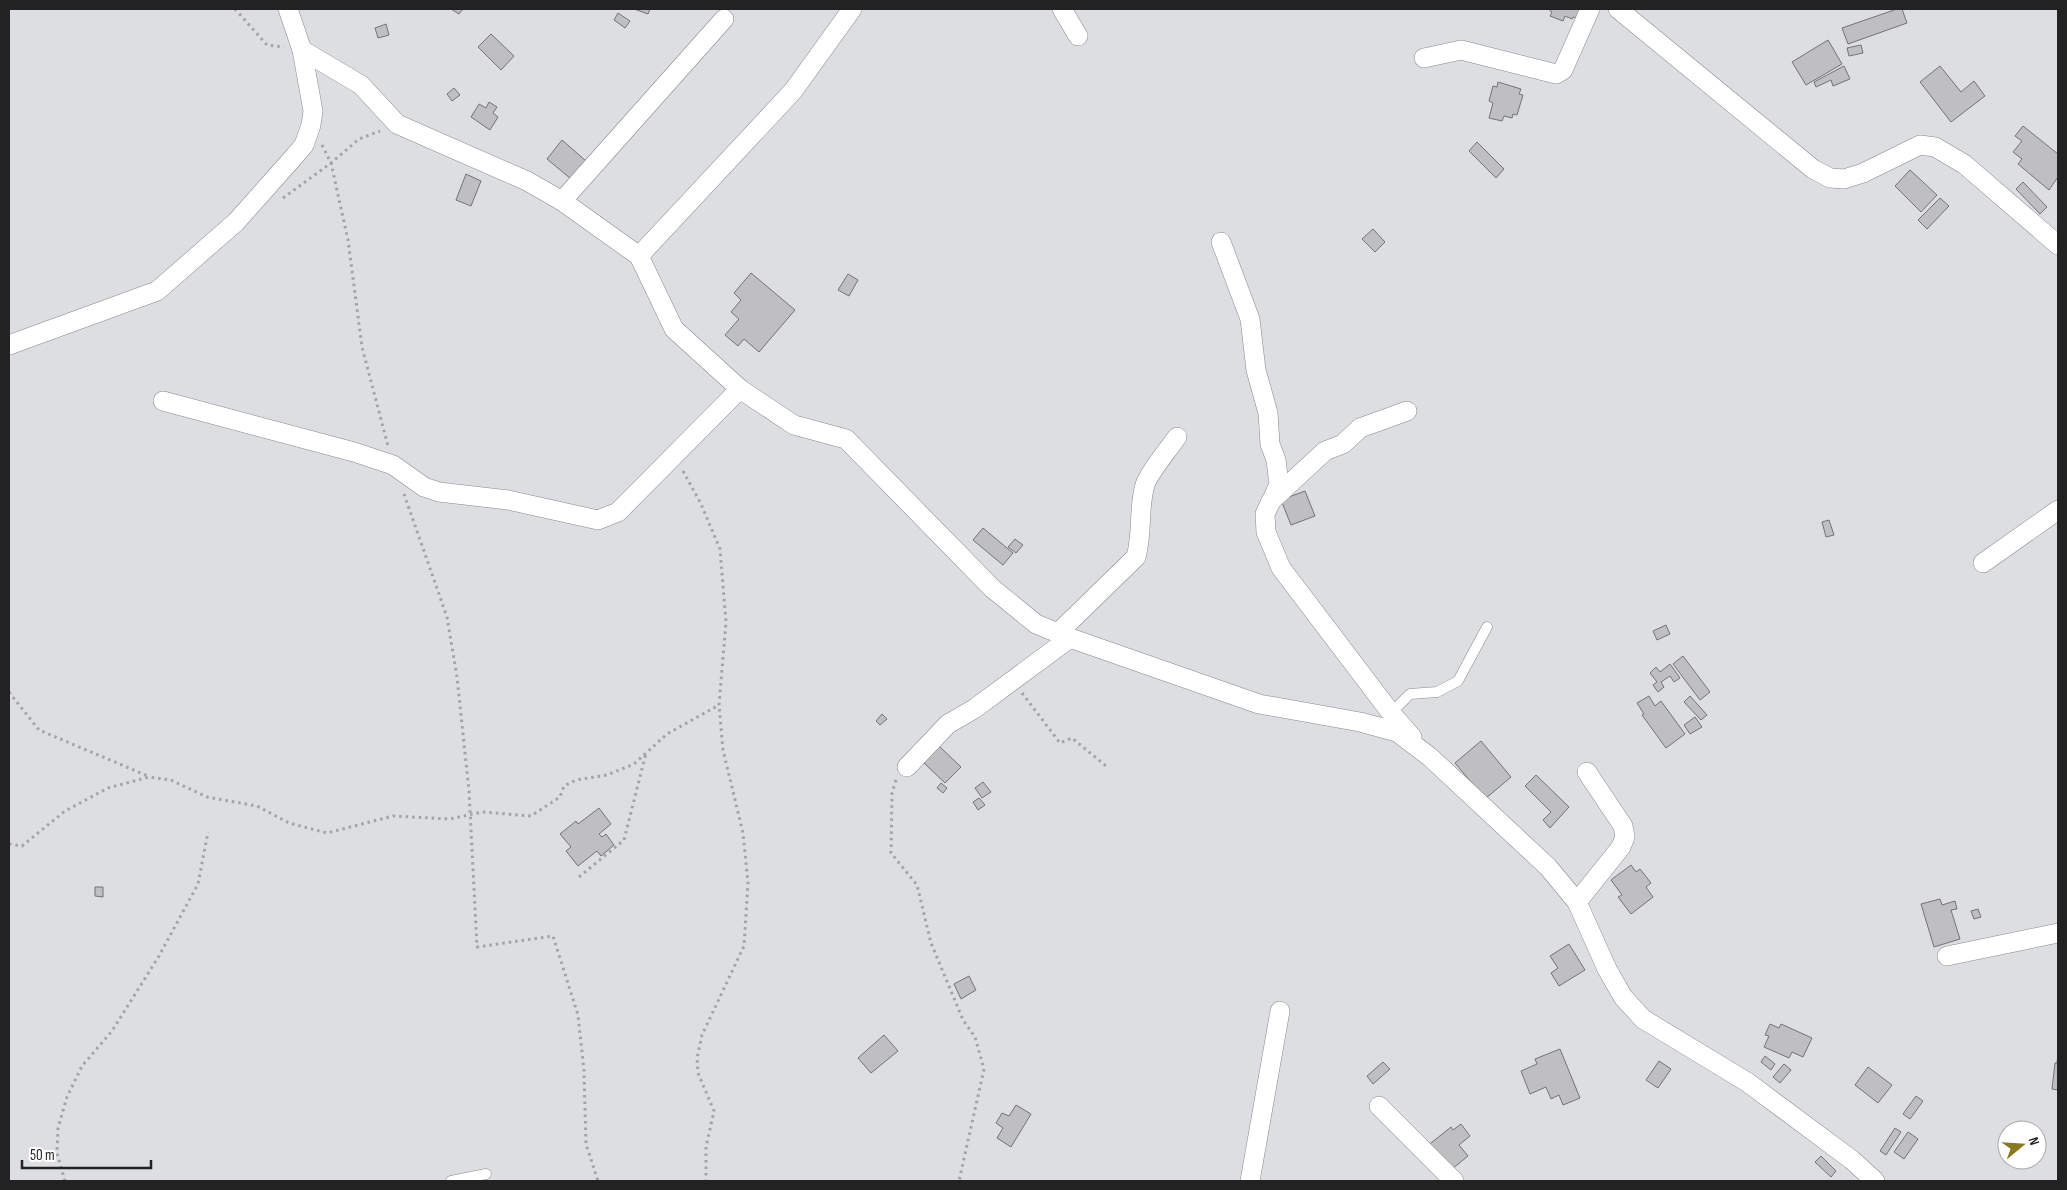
<svg xmlns="http://www.w3.org/2000/svg" width="2067" height="1190" font-family="'Sofia Sans Condensed',sans-serif">
  <rect width="100%" height="100%" fill="#dddee1"/>
  <g fill="#bfbfc2" stroke="#727376">
    <polygon points="451,9 463,9 459,14"/>
    <polygon points="634,9 650,9 648,14"/>
    <polygon points="1548,9 1584,9 1579,18 1573,17 1572,19 1565,16 1563,21 1550,16 1552,12"/>
    <polygon points="1897,9 1902,9 1907,23 1848,44 1842,28"/>
    <polygon points="618,13 630,21 625,28 614,20"/>
    <polygon points="386,24 389,35 378,38 375,28"/>
    <polygon points="491,34 514,56 501,70 478,47"/>
    <polygon points="1828,40 1842,64 1806,85 1792,62"/>
    <polygon points="1861,45 1863,53 1849,56 1847,48"/>
    <polygon points="1844,66 1850,79 1833,86 1831,80 1816,87 1814,82"/>
    <polygon points="1940,66 1961,92 1974,81 1985,96 1951,122 1920,82"/>
    <polygon points="1498,82 1521,89 1519,94 1523,95 1517,115 1513,114 1512,118 1504,116 1502,121 1489,118 1493,103 1489,101 1493,86 1497,87"/>
    <polygon points="454,88 460,95 452,101 447,94"/>
    <polygon points="489,102 497,107 493,113 498,117 490,130 471,117 479,104 486,108"/>
    <polygon points="2023,126 2058,154 2058,177 2049,190 2018,164 2022,159 2013,152 2022,141 2015,136"/>
    <polygon points="562,140 586,161 571,179 547,159"/>
    <polygon points="1477,142 1504,169 1496,178 1469,151"/>
    <polygon points="1910,170 1937,195 1921,212 1895,186"/>
    <polygon points="466,174 481,181 471,206 456,200"/>
    <polygon points="2023,182 2047,207 2040,214 2016,189"/>
    <polygon points="1940,198 1949,206 1927,229 1918,220"/>
    <polygon points="1373,229 1385,242 1375,252 1362,239"/>
    <polygon points="751,273 795,310 759,352 744,339 738,346 725,335 739,319 731,312 741,300 734,293"/>
    <polygon points="848,274 858,280 849,296 838,290"/>
    <polygon points="1305,491 1315,516 1291,525 1281,500"/>
    <polygon points="1829,520 1834,535 1826,537 1822,522"/>
    <polygon points="983,528 1013,553 1003,565 973,540"/>
    <polygon points="1015,539 1023,545 1016,553 1008,547"/>
    <polygon points="1666,625 1670,634 1657,640 1653,631"/>
    <polygon points="1683,656 1710,692 1700,700 1673,664"/>
    <polygon points="1670,664 1680,678 1674,682 1670,676 1661,682 1664,687 1658,692 1653,685 1657,682 1650,673 1656,667 1660,672"/>
    <polygon points="1649,696 1655,706 1661,701 1685,734 1666,748 1642,715 1644,714 1637,703"/>
    <polygon points="1690,696 1707,715 1701,720 1684,702"/>
    <polygon points="882,714 887,719 880,725 876,721"/>
    <polygon points="1695,717 1702,727 1690,734 1684,725"/>
    <polygon points="1481,741 1511,777 1485,799 1455,763"/>
    <polygon points="939,746 961,767 945,783 924,763"/>
    <polygon points="1536,775 1569,807 1550,828 1543,820 1551,812 1525,786"/>
    <polygon points="983,782 991,792 982,798 975,788"/>
    <polygon points="941,783 947,788 943,793 937,788"/>
    <polygon points="979,798 985,805 978,810 973,802"/>
    <polygon points="599,808 611,824 599,834 602,837 606,834 614,845 601,856 597,851 578,866 566,851 571,847 560,834 576,821 578,824"/>
    <polygon points="1631,865 1636,872 1640,869 1651,883 1646,887 1653,897 1631,914 1618,897 1622,895 1611,880"/>
    <polygon points="95,887 103,887 103,897 95,896"/>
    <polygon points="1940,899 1942,905 1955,901 1957,909 1951,910 1960,939 1934,947 1921,904"/>
    <polygon points="1978,909 1981,917 1974,919 1971,911"/>
    <polygon points="1569,944 1585,970 1559,986 1551,973 1558,968 1550,956"/>
    <polygon points="969,976 976,990 961,999 954,984"/>
    <polygon points="1770,1024 1779,1028 1781,1024 1812,1038 1803,1057 1792,1052 1789,1058 1764,1047 1769,1036 1765,1035"/>
    <polygon points="884,1035 898,1051 871,1073 858,1058"/>
    <polygon points="1560,1049 1580,1098 1563,1105 1559,1095 1551,1099 1546,1087 1530,1094 1521,1071 1537,1064 1535,1059"/>
    <polygon points="2058,1054 2058,1090 2052,1089 2055,1063 2057,1063"/>
    <polygon points="1765,1056 1775,1064 1771,1070 1761,1062"/>
    <polygon points="1659,1061 1671,1069 1658,1088 1646,1080"/>
    <polygon points="1383,1062 1390,1069 1373,1084 1367,1076"/>
    <polygon points="1784,1064 1791,1070 1780,1083 1773,1077"/>
    <polygon points="1868,1067 1892,1085 1878,1103 1855,1085"/>
    <polygon points="1916,1096 1923,1101 1910,1119 1903,1114"/>
    <polygon points="1016,1105 1031,1114 1011,1147 997,1138 1003,1128 996,1123 1002,1113 1009,1116"/>
    <polygon points="1461,1124 1470,1136 1459,1145 1468,1156 1452,1169 1426,1147 1451,1127 1453,1130"/>
    <polygon points="1895,1128 1901,1132 1886,1155 1880,1151"/>
    <polygon points="1908,1132 1918,1139 1904,1159 1894,1152"/>
    <polygon points="1821,1156 1836,1171 1831,1177 1815,1162"/>
  </g>
  <g fill="none" stroke-linecap="round" stroke-linejoin="round">
    <g stroke="#87888b" stroke-width="11">
      <g id="lane">
        <polyline points="1391,713 1410,694 1437,692 1458,681 1487,627"/>
        <polyline points="451,1181 486,1174"/>
      </g>
    </g>
    <g stroke="#87888b" stroke-width="20">
      <g id="street">
        <polyline points="1062,9 1078,36"/>
        <polyline points="1618,9 1813,169 1830,178 1844,179 1863,173 1920,145 1935,147 1964,164 2058,245"/>
        <polyline points="302,50 361,85 397,124 527,181 562,201 639,256 674,329 740,389 794,425 846,439 993,589 1036,624 1070,638 1259,704 1360,722 1397,732 1430,757 1548,867 1577,902 1607,969 1623,997 1643,1019 1747,1082 1852,1160 1875,1181"/>
        <polyline points="1424,58 1461,50 1556,74 1563,70 1590,9"/>
        <polyline points="562,201 724,19"/>
        <polyline points="1221,242 1250,319 1256,370 1268,413 1270,444 1276,460 1279,484 1272,500"/>
        <polyline points="639,256 793,91 852,9"/>
        <polyline points="9,345 157,291 236,222 292,159 304,145 311,125 313,111 302,50 288,9"/>
        <polyline points="163,401 354,452 393,465 424,487 439,492 508,500 598,520 618,512 740,389"/>
        <polyline points="1407,411 1360,428 1343,444 1325,451 1271,501 1265,514 1266,532 1281,568 1391,713 1412,737"/>
        <polyline points="1983,563 2058,510"/>
        <path d="M 1058,633 L 1136,557 C 1143,533 1138,508 1145,485 C 1149,472 1169,449 1177,437"/>
        <polyline points="907,767 948,724 974,709 1070,638"/>
        <polyline points="1577,902 1621,847 1625,837 1623,826 1587,772"/>
        <polyline points="1947,956 2058,933"/>
        <polyline points="1379,1106 1454,1181"/>
        <polyline points="1250,1181 1280,1011"/>
      </g>
    </g>
    <g stroke="#a2a3a5" stroke-width="3" stroke-dasharray="2.5 4" stroke-linecap="butt">
      <polyline points="235,9 267,45 284,47"/>
      <polyline points="322,145 331,163 348,240 362,347 388,446"/>
      <polyline points="283,198 331,163 359,139 380,131"/>
      <polyline points="683,471 701,504 720,549 726,622 719,705 723,750 743,833 748,883 744,946 702,1035 697,1058 698,1073 714,1111 706,1147 706,1181"/>
      <polyline points="404,494 447,617 457,677 469,791 477,947 553,936 578,1015 584,1071 586,1144 598,1181"/>
      <polyline points="9,692 39,730 148,776"/>
      <polyline points="1022,693 1060,743 1072,738 1106,766"/>
      <polyline points="896,780 892,793 891,853 917,885 931,943 963,1020 975,1037 984,1069 959,1181"/>
      <polyline points="9,844 22,846 65,811 108,788 149,777 171,780 207,797 257,806 289,823 327,833 393,816 450,819 482,812 531,816 560,797 564,786 576,780 607,775 634,764 667,734 719,705"/>
      <polyline points="579,877 624,840 646,753"/>
      <polyline points="65,1181 57,1153 58,1128 67,1097 82,1066 112,1031 159,956 198,884 208,832"/>
    </g>
    <use href="#lane" stroke="#fff" stroke-width="10"/>
    <use href="#street" stroke="#fff" stroke-width="19"/>
  </g>
  <rect width="2067" height="1190" fill="none" stroke="#222223" stroke-width="20"/>
  <g transform="translate(2022 1145) rotate(72)"><circle r="24" fill="#ffffff" stroke="#a7a7a7"/>
  <path d="M0-4L9 19L0 12L-9 19Z" fill="#8b791e"/>
  <text y="-8" font-size="14" font-weight="bold" text-anchor="middle" fill="#222223">N</text>
  </g>
  <path d="M22 1160v8h129v-8" fill="none" stroke="#222223" stroke-width="2.5"/>
  <text x="30" y="1160" font-size="15" fill="#222223" stroke="#ffffff" stroke-width="4" paint-order="stroke">50 m</text>
</svg>
